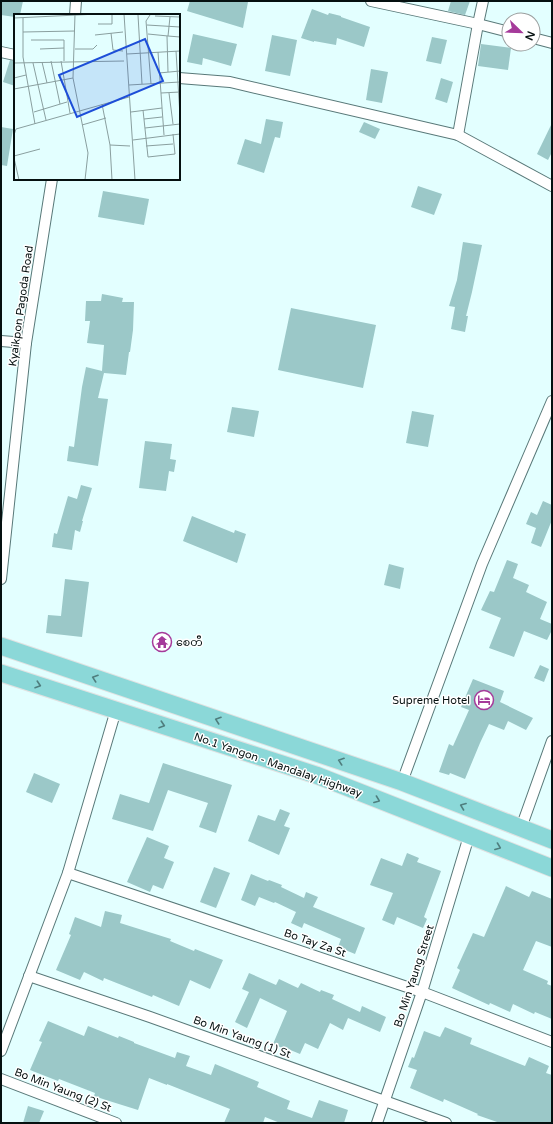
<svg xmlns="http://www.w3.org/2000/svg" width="553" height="1124" font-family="'Varela Round','Noto Sans Myanmar',sans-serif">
  <rect width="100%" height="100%" fill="#e3ffff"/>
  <g fill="#9bc8c8">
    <polygon points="1,1 23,1 20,15 15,15 15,17 1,15"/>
    <polygon points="190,1 241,1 248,2 243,28 187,11"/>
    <polygon points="451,1 470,1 465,15 448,11"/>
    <polygon points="312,9 328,15 329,13 341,16 341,17 370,27 364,47 337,38 336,45 314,41 314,42 301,38"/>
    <polygon points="193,34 237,44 231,66 203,58 202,65 187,62"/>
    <polygon points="272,35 297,40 290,76 265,71"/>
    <polygon points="432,37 447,40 441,64 426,61"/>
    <polygon points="481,44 511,48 508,70 478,66"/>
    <polygon points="10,60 15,61 15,86 3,82"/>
    <polygon points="371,69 388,72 382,103 366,100"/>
    <polygon points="441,78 453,82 447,103 435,99"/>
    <polygon points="266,119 283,122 280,138 275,137 264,173 237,164 245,139 261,144"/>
    <polygon points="364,122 380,129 375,139 359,132"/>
    <polygon points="552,123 552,152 548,160 537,154"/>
    <polygon points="1,127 13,129 7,166 1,165"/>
    <polygon points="418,186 442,194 434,215 411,207"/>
    <polygon points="103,191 149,199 144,225 98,217"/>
    <polygon points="463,242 482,245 472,292 466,316 468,316 465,332 451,329 455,307 449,306 457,280"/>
    <polygon points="102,294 123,298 122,302 134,302 133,330 130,352 129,352 126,375 104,373 98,398 108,399 98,466 67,461 69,446 74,447 82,387 86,367 102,371 104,345 87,343 90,321 85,321 86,301 101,301"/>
    <polygon points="291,308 376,325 363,388 278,370"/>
    <polygon points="232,407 259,411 254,437 227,432"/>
    <polygon points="412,411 434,415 428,447 406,443"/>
    <polygon points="145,441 172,444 170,459 176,460 174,472 169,471 166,491 139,488"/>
    <polygon points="81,485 92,488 82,521 83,521 80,532 75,530 72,550 52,547 54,533 57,534 68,496 77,499"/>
    <polygon points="543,501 552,505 552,520 541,547 531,543 536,528 526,524 531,512 537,515"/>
    <polygon points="192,516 234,533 235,530 246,534 237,563 183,541"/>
    <polygon points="507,560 518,564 513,578 529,585 526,592 547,602 540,619 552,624 552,630 547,640 524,631 514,657 489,648 501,618 481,610 490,591 494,592"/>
    <polygon points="389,564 404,568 400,589 384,585"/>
    <polygon points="65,579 89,582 82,637 46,633 48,615 61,616"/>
    <polygon points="540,665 549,669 544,682 534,678"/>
    <polygon points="473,679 504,691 500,702 533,718 526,730 508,721 504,730 489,724 480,743 465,779 450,773 449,775 439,772 449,744 453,746 469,710 461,707"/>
    <polygon points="163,763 232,785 216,833 199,827 208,803 168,790 153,831 112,819 120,794 149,803"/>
    <polygon points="34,773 60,784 52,803 26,792"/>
    <polygon points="280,809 290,813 284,826 290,828 279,855 248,841 258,815 275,821"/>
    <polygon points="147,837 169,846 164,858 174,862 163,889 153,885 150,892 127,882"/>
    <polygon points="407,853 419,858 417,862 441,871 424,917 427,919 423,928 397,917 394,925 382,920 393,893 370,885 381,858 402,866"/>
    <polygon points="214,867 230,873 216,908 200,902"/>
    <polygon points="251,874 268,881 269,880 282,885 281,887 304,898 306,892 318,897 313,907 365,928 355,954 338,947 341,939 304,923 302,928 291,923 296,912 275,902 274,903 259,897 255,906 241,900"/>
    <polygon points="506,886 529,897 532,891 552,899 552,947 536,941 523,970 548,981 547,984 552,986 552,1019 535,1012 534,1014 513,1004 510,1012 490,1003 489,1005 452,988 460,970 457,968 473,933 484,937"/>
    <polygon points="105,911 122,915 120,923 171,939 170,941 194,951 195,949 223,960 210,989 190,980 179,1006 153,995 152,997 104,978 103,981 84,972 80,980 56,970 71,935 69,934 75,917 101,927"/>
    <polygon points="249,973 276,985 279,979 298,988 301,983 320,992 321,990 334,995 332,999 360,1012 362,1006 386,1017 380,1032 348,1018 343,1030 330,1023 318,1049 305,1043 300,1054 288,1049 287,1050 273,1044 287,1011 260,998 247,1028 235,1022 249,992 242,989"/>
    <polygon points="48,1021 84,1036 88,1026 118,1038 119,1036 134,1042 134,1043 175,1058 177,1052 190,1056 186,1066 211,1075 215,1064 259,1082 257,1087 290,1101 287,1109 312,1118 319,1100 348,1110 344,1123 280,1123 265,1117 263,1123 224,1123 230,1109 167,1084 167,1085 149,1078 138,1110 106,1100 94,1096 95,1093 59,1079 58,1081 30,1070 42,1042 39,1041"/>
    <polygon points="445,1027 472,1038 470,1044 525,1066 529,1057 549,1066 546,1073 552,1075 552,1123 500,1123 477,1115 478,1114 444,1099 443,1102 410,1088 417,1070 408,1067 412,1057 414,1058 424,1031 440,1037"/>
    <polygon points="28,1106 44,1111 39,1123 23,1123"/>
  </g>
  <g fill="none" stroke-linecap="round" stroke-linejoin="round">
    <g stroke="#597979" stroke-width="12">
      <g id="minor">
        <polyline points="371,1 478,24 509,32"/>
        <polyline points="75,15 76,1"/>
        <polyline points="533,38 552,43"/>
        <polyline points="1,52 15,55"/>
        <polyline points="179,78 230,82 458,135 552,186"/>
        <polyline points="458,135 478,24 483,1"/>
        <polyline points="1,341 26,343"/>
        <polyline points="1,579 26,343 52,179"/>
        <polyline points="402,782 482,564 552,401"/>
        <polyline points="521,828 552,741"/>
        <polyline points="68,873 422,992 552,1042"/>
        <polyline points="29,976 150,1017 446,1123"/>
        <polyline points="1,1051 68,873 116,710"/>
        <polyline points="1,1079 116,1123"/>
        <polyline points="377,1123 422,992 469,836"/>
      </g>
    </g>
    <g stroke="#e1e2e2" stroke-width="19">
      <g id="trunk">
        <polyline points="1,646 402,782 552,840"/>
        <polyline points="1,673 316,775 552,868"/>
      </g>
    </g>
    <use href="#minor" stroke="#fff" stroke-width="10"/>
    <use href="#trunk" stroke="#8bd8d8" stroke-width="17"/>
  </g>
  <defs><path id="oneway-chevron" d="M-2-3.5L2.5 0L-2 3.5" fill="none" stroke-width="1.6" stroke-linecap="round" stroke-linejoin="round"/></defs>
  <g stroke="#4f7e7e">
    <use href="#oneway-chevron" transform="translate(95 678) rotate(-161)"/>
    <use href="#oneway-chevron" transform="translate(38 685) rotate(18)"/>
    <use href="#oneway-chevron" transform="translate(218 720) rotate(-161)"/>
    <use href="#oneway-chevron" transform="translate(162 725) rotate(18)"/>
    <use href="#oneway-chevron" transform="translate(341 761) rotate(-161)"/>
    <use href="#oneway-chevron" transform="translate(377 800) rotate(21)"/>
    <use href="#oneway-chevron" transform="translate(463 806) rotate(-159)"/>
    <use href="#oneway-chevron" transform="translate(498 847) rotate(21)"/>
  </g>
  <defs>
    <g id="temple-ring" transform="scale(1)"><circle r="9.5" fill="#fff" stroke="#a53a9a" stroke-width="1.5"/><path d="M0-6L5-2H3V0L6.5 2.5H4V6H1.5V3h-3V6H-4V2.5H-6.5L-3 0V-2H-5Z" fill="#a53a9a"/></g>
    <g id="hotel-ring" transform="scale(1)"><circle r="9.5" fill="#fff" stroke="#a53a9a" stroke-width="1.5"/><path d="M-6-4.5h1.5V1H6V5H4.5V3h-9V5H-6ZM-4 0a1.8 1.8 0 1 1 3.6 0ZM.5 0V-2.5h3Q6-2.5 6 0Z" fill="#a53a9a"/></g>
  </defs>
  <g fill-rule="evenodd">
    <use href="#temple-ring" x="162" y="642"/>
    <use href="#hotel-ring" x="484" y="700"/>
  </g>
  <g text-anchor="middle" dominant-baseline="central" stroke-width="3" stroke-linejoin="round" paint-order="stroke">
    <g font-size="11" fill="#051010" stroke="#fff">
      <text transform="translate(21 306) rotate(-82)">Kyaikpon Pagoda Road</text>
      <text transform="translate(278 765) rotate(19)">No.1 Yangon - Mandalay Highway</text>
      <text transform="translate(315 943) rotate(19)">Bo Tay Za St</text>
      <text transform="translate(414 976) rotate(-72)">Bo Min Yaung Street</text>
      <text transform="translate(242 1037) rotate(20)">Bo Min Yaung (1) St</text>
      <text transform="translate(63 1090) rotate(21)">Bo Min Yaung (2) St</text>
    </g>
    <g font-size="11" fill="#051010" stroke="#fff" text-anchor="start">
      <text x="176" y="642">စေတီ</text>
      <text x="470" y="700" text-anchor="end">Supreme Hotel</text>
    </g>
  </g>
  <g transform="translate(14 14)">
    <rect width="166" height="166" fill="#e3ffff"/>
    <path fill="none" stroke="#8a9f9f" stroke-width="1" d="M 61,0 L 59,64 L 74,139 L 71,166M 108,0 L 141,0M 110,0 L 121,166M 124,1 L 128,70M 136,1 L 132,7 L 137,70M 141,2 L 166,3M 0,4 L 84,0M 9,4 L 9,43 L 21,110M 84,10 L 98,10 L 98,0M 133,11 L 166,13M 9,18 L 61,17M 97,19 L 99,36 L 109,37M 134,20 L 154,22 L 156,3M 81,21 L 109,18M 153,22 L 154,58M 154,22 L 166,23M 17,26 L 50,26 L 50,47M 26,35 L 50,34M 61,35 L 79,35 L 83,31M 162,37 L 166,102M 144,38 L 150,121M 113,40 L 166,37M 37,47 L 46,90M 47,47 L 56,99M 28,48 L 33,69M 0,49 L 110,47M 19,49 L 32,106M 145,59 L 166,57M 0,64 L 12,61M 115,71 L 166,68M 0,75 L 59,64M 147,79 L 166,78M 155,79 L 159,110M 88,90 L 96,131 L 116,132M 129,96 L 134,143 L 161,140 L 159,120M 20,98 L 53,88M 117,98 L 148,94M 130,105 L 148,103M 68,111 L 92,104M 131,114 L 166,110M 0,121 L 2,115 L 115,83M 119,126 L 166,120M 96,131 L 98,166M 132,132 L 159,130M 0,142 L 26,135M 0,144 L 5,166"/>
    <path fill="#1d4ed8" fill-opacity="0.15" stroke="#1d4ed8" stroke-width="2" d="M 131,25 L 149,67 L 63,103 L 45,61 Z"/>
    <rect width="166" height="166" fill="none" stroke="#051010" stroke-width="2"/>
  </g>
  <rect width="553" height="1124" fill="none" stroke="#051010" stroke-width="4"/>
  <g transform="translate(521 32) rotate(113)"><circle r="19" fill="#ffffff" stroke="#9b9f9f"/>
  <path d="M0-3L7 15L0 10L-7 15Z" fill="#a53a9a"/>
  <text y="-6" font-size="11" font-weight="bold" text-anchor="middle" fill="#051010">N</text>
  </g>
</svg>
